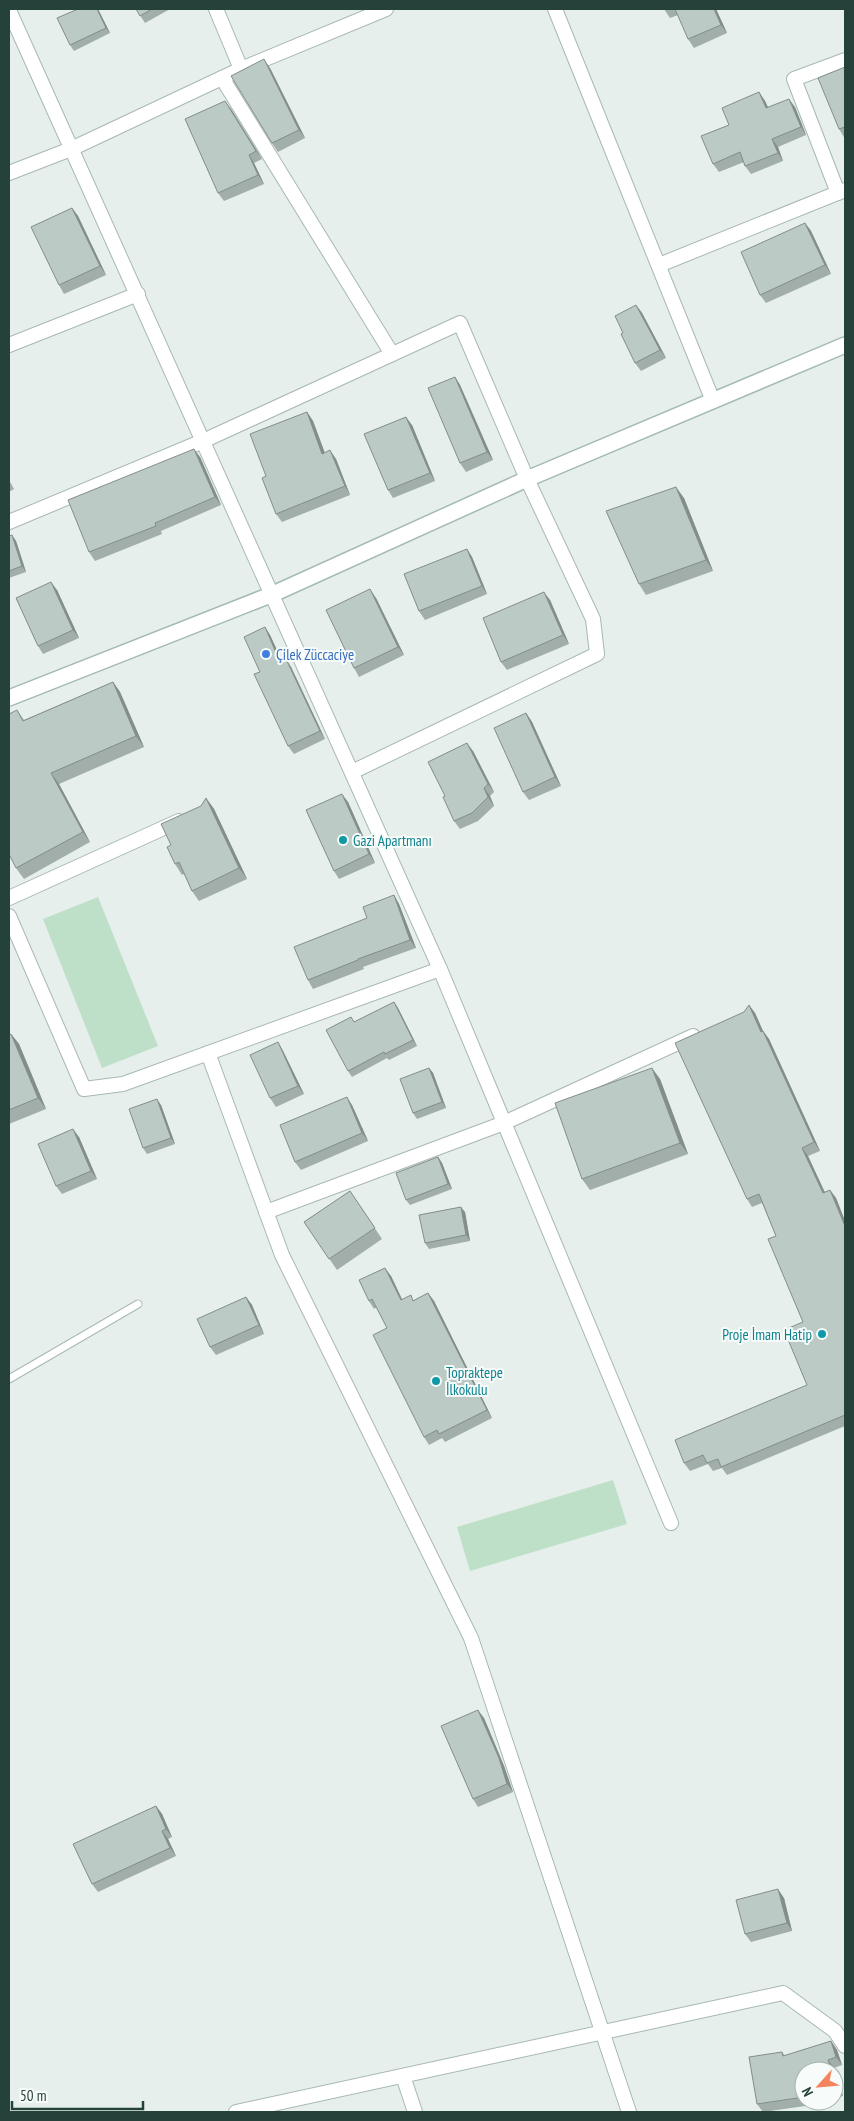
<svg xmlns="http://www.w3.org/2000/svg" width="854" height="2121" font-family="'PT Sans Narrow',sans-serif">
  <rect width="100%" height="100%" fill="#e6efeb"/>
  <g fill="#bfe0c8">
    <polygon points="98,897 158,1046 102,1068 43,919"/>
    <polygon points="613,1480 627,1524 470,1571 457,1527"/>
  </g>
  <g fill="none" stroke-linecap="round" stroke-linejoin="round">
    <g stroke="#a8b8b2" stroke-width="9">
      <polyline id="service" points="9,1379 138,1304"/>
    </g>
    <g stroke="#a8b8b2" stroke-width="16">
      <g id="minor">
        <polyline points="216,9 241,69"/>
        <polyline points="555,9 713,401"/>
        <polyline points="9,10 440,969 671,1523"/>
        <polyline points="222,78 392,354"/>
        <polyline points="9,173 71,149 241,69 386,9"/>
        <polyline points="838,193 794,79 845,60"/>
        <polyline points="659,265 845,190"/>
        <polyline points="9,345 138,294"/>
        <polyline points="9,522 203,441 460,323 527,479 593,619 597,654 352,772"/>
        <polyline points="9,898 179,821"/>
        <polyline points="9,916 84,1089 123,1084 440,969"/>
        <polyline points="208,1053 282,1255 471,1638 629,2112"/>
        <polyline points="266,1212 504,1123 693,1036"/>
        <polyline points="403,2076 415,2112"/>
        <polyline points="236,2112 783,1993 835,2031 845,2046"/>
      </g>
    </g>
    <g stroke="#a4bbb3" stroke-width="18">
      <polyline id="secondary" points="9,698 273,594 527,479 845,345"/>
    </g>
    <use href="#service" stroke="#fff" stroke-width="7"/>
    <use href="#minor" stroke="#fff" stroke-width="14"/>
    <use href="#secondary" stroke="#fff" stroke-width="15"/>
  </g>
  <g fill="#a1aea9">
    <polygon points="98,9 110,33 74,51 70,45"/>
    <polygon points="136,9 170,9 145,23"/>
    <polygon points="664,9 716,9 727,33 694,48 688,39 678,15 670,18"/>
    <polygon points="845,67 845,139 839,129"/>
    <polygon points="270,68 305,138 278,152 272,143"/>
    <polygon points="759,92 765,101 768,107 795,107 806,135 778,147 783,161 751,174 745,166 744,162 719,172 713,164 729,125"/>
    <polygon points="231,109 262,159 254,163 264,184 224,201 218,193"/>
    <polygon points="72,208 78,216 106,275 64,294 59,285"/>
    <polygon points="805,223 811,231 831,274 766,303 760,295"/>
    <polygon points="636,305 642,313 666,358 641,371 635,363 623,333"/>
    <polygon points="455,377 460,385 493,460 466,472 460,463"/>
    <polygon points="307,412 313,421 325,453 336,459 350,495 282,522 276,514 266,476"/>
    <polygon points="412,425 435,481 393,498 388,490"/>
    <polygon points="200,457 221,505 161,531 162,534 95,561 89,552"/>
    <polygon points="9,480 14,489 9,492"/>
    <polygon points="684,498 713,571 646,595 639,584"/>
    <polygon points="12,535 16,541 26,572 9,578 9,536"/>
    <polygon points="467,549 472,557 487,594 425,620 419,611"/>
    <polygon points="57,590 79,638 43,654 38,646"/>
    <polygon points="376,598 404,655 359,677 354,668"/>
    <polygon points="550,600 569,644 507,670 501,662"/>
    <polygon points="265,627 270,635 282,661 291,667 325,739 294,754 288,746 260,672"/>
    <polygon points="113,682 120,692 144,747 59,784 90,842 24,879 16,868 17,710 24,720"/>
    <polygon points="526,713 532,722 561,786 529,800 523,792"/>
    <polygon points="473,751 494,792 490,796 494,806 478,821 460,829 454,821"/>
    <polygon points="206,798 214,809 247,879 199,901 192,891 184,874 182,875 175,864 171,845 201,806"/>
    <polygon points="348,802 375,863 339,879 334,871"/>
    <polygon points="394,895 399,904 416,948 363,967 364,969 313,989 308,980 367,918"/>
    <polygon points="394,1002 398,1008 417,1046 389,1060 387,1058 352,1077 348,1071 351,1017 354,1022"/>
    <polygon points="749,1005 755,1013 763,1031 769,1039 820,1151 808,1156 824,1192 830,1190 836,1198 845,1221 845,1426 727,1475 722,1468 713,1471 708,1464 690,1471 684,1463 807,1385 803,1322 776,1236 762,1203 752,1207 747,1199 744,1012"/>
    <polygon points="11,1034 19,1044 46,1109 9,1124 9,1035"/>
    <polygon points="278,1042 283,1051 304,1094 276,1107 270,1098"/>
    <polygon points="429,1068 433,1073 446,1108 417,1119 413,1113"/>
    <polygon points="660,1079 688,1154 590,1190 582,1179"/>
    <polygon points="161,1105 175,1144 147,1154 143,1148"/>
    <polygon points="352,1105 368,1141 301,1170 295,1162"/>
    <polygon points="79,1137 97,1179 62,1194 56,1186"/>
    <polygon points="438,1157 442,1163 452,1189 410,1205 406,1200"/>
    <polygon points="350,1191 382,1239 337,1270 304,1222"/>
    <polygon points="465,1212 470,1241 429,1249 425,1243"/>
    <polygon points="391,1276 402,1299 414,1300 428,1293 434,1301 492,1418 445,1442 442,1438 429,1445 424,1437 387,1328 377,1307 374,1309 369,1301"/>
    <polygon points="246,1297 252,1305 264,1334 216,1355 210,1347"/>
    <polygon points="484,1718 504,1766 513,1792 478,1807 473,1799"/>
    <polygon points="156,1806 162,1814 172,1837 168,1839 176,1856 98,1892 92,1884"/>
    <polygon points="784,1898 792,1931 751,1942 745,1934"/>
    <polygon points="831,2041 837,2050 842,2065 834,2068 843,2096 834,2098 834,2071 804,2071 804,2101 826,2101 812,2105 763,2112 757,2104 782,2052 785,2056"/>
  </g>
  <g fill="#838d89">
    <polygon points="97,9 98,9 110,33 106,28"/>
    <polygon points="714,9 716,9 727,33 721,25"/>
    <polygon points="264,59 270,68 305,138 299,130"/>
    <polygon points="759,92 765,101 772,116 766,108"/>
    <polygon points="789,99 795,107 806,135 801,127"/>
    <polygon points="225,101 231,109 262,159 256,151"/>
    <polygon points="772,139 778,147 783,161 778,153"/>
    <polygon points="249,155 254,163 264,184 258,175"/>
    <polygon points="72,208 78,216 106,275 100,266"/>
    <polygon points="805,223 811,231 831,274 825,265"/>
    <polygon points="636,305 642,313 666,358 660,350"/>
    <polygon points="455,377 460,385 493,460 487,452"/>
    <polygon points="307,412 313,421 328,462 322,454"/>
    <polygon points="406,417 412,425 435,481 430,473"/>
    <polygon points="194,449 200,457 221,505 215,497"/>
    <polygon points="330,450 336,459 350,495 345,486"/>
    <polygon points="676,487 684,498 713,571 706,560"/>
    <polygon points="12,535 16,541 26,572 22,566"/>
    <polygon points="467,549 472,557 487,594 482,586"/>
    <polygon points="51,582 57,590 79,638 73,630"/>
    <polygon points="370,589 376,598 404,655 398,647"/>
    <polygon points="544,592 550,600 569,644 563,635"/>
    <polygon points="265,627 270,635 286,670 280,662"/>
    <polygon points="286,659 291,667 325,739 320,731"/>
    <polygon points="113,682 120,692 144,747 136,736"/>
    <polygon points="526,713 532,722 561,786 555,777"/>
    <polygon points="467,743 473,751 494,792 488,784"/>
    <polygon points="51,773 59,784 90,842 83,832"/>
    <polygon points="484,788 490,796 494,806 488,797"/>
    <polygon points="342,794 348,802 375,863 369,854"/>
    <polygon points="206,798 214,809 247,879 239,868"/>
    <polygon points="394,895 399,904 416,948 410,940"/>
    <polygon points="394,1002 398,1008 417,1046 413,1040"/>
    <polygon points="749,1005 755,1013 767,1040 761,1032"/>
    <polygon points="763,1031 769,1039 820,1151 814,1142"/>
    <polygon points="11,1034 19,1044 46,1109 38,1098"/>
    <polygon points="278,1042 283,1051 304,1094 298,1086"/>
    <polygon points="429,1068 433,1073 446,1108 442,1102"/>
    <polygon points="652,1068 660,1079 688,1154 680,1143"/>
    <polygon points="347,1097 352,1105 368,1141 362,1133"/>
    <polygon points="157,1099 161,1105 175,1144 171,1138"/>
    <polygon points="73,1129 79,1137 97,1179 91,1171"/>
    <polygon points="802,1148 808,1156 829,1201 823,1193"/>
    <polygon points="438,1157 442,1163 452,1189 448,1184"/>
    <polygon points="830,1190 836,1198 845,1221 845,1226"/>
    <polygon points="461,1207 465,1212 470,1241 466,1235"/>
    <polygon points="385,1268 391,1276 406,1308 401,1300"/>
    <polygon points="428,1293 434,1301 492,1418 487,1410"/>
    <polygon points="246,1297 252,1305 264,1334 259,1325"/>
    <polygon points="478,1710 484,1718 504,1766 513,1792 507,1784"/>
    <polygon points="156,1806 162,1814 172,1837 166,1829"/>
    <polygon points="162,1831 168,1839 176,1856 170,1848"/>
    <polygon points="778,1889 784,1898 792,1931 787,1923"/>
    <polygon points="831,2041 837,2050 842,2065 836,2057"/>
    <polygon points="828,2060 834,2068 843,2096 837,2087 834,2078 834,2071 832,2071"/>
  </g>
  <g fill="#bbcac4" stroke="#838d89">
    <polygon points="78,9 97,9 106,28 70,45 57,18"/>
    <polygon points="136,9 152,9 140,16"/>
    <polygon points="675,9 714,9 721,25 688,39"/>
    <polygon points="264,59 299,130 272,143 231,76"/>
    <polygon points="845,67 845,127 839,129 818,78"/>
    <polygon points="759,92 766,108 789,99 801,127 772,139 778,153 745,166 740,152 713,164 701,136 729,125 722,108"/>
    <polygon points="225,101 256,151 249,155 258,175 218,193 185,119"/>
    <polygon points="72,208 100,266 59,285 31,227"/>
    <polygon points="805,223 825,265 760,295 741,252"/>
    <polygon points="636,305 660,350 635,363 621,334 623,333 615,316"/>
    <polygon points="455,377 487,452 460,463 428,388"/>
    <polygon points="307,412 322,454 330,450 345,486 276,514 262,478 266,476 250,434"/>
    <polygon points="406,417 430,473 388,490 364,434"/>
    <polygon points="194,449 215,497 155,523 156,526 89,552 68,500"/>
    <polygon points="676,487 706,560 639,584 606,511"/>
    <polygon points="12,535 22,566 9,571 9,536"/>
    <polygon points="467,549 482,586 419,611 404,574"/>
    <polygon points="51,582 73,630 38,646 16,598"/>
    <polygon points="370,589 398,647 354,668 326,610"/>
    <polygon points="544,592 563,635 501,662 483,618"/>
    <polygon points="265,627 280,662 286,659 320,731 288,746 254,674 260,672 244,637"/>
    <polygon points="113,682 136,736 51,773 83,832 16,868 9,854 9,714 17,710 23,721"/>
    <polygon points="526,713 555,777 523,792 494,728"/>
    <polygon points="467,743 488,784 484,788 488,797 472,813 454,821 443,797 445,796 428,762"/>
    <polygon points="342,794 369,854 334,871 306,810"/>
    <polygon points="206,798 239,868 192,891 179,862 175,864 167,847 171,845 161,824 201,806"/>
    <polygon points="394,895 410,940 358,959 358,960 308,980 294,947 367,918 363,907"/>
    <polygon points="394,1002 413,1040 385,1054 384,1052 348,1071 326,1030 351,1017 354,1022"/>
    <polygon points="749,1005 761,1032 763,1031 814,1142 802,1148 823,1193 830,1190 845,1226 845,1415 721,1467 718,1459 707,1463 703,1455 684,1463 675,1440 807,1385 784,1330 803,1322 768,1239 776,1236 759,1194 747,1199 675,1043 744,1012"/>
    <polygon points="11,1034 38,1098 9,1110 9,1035"/>
    <polygon points="278,1042 298,1086 270,1098 250,1055"/>
    <polygon points="429,1068 442,1102 413,1113 400,1079"/>
    <polygon points="652,1068 680,1143 582,1179 555,1103"/>
    <polygon points="347,1097 362,1133 295,1162 280,1125"/>
    <polygon points="157,1099 171,1138 143,1148 129,1109"/>
    <polygon points="73,1129 91,1171 56,1186 38,1144"/>
    <polygon points="438,1157 448,1184 406,1200 396,1173"/>
    <polygon points="350,1191 375,1228 329,1259 304,1222"/>
    <polygon points="461,1207 466,1235 425,1243 419,1215"/>
    <polygon points="385,1268 401,1300 411,1295 413,1301 428,1293 487,1410 439,1434 437,1430 424,1437 373,1335 387,1328 372,1299 369,1301 359,1280"/>
    <polygon points="246,1297 259,1325 210,1347 197,1319"/>
    <polygon points="478,1710 499,1758 507,1784 473,1799 441,1726"/>
    <polygon points="156,1806 166,1829 162,1831 170,1848 92,1884 73,1844"/>
    <polygon points="778,1889 787,1923 745,1934 736,1900"/>
    <polygon points="831,2041 836,2057 828,2060 832,2071 804,2071 804,2097 757,2104 749,2057 782,2052 783,2056"/>
    <polygon points="834,2078 837,2087 834,2088"/>
  </g>
  <circle fill="#3f7fe0" stroke="#f7fbf9" stroke-width="2" cx="266" cy="654" r="5"/>
  <g fill="#0f9aa8" stroke="#f7fbf9" stroke-width="2">
    <circle cx="343" cy="840" r="5"/>
    <circle cx="822" cy="1334" r="5"/>
    <circle cx="436" cy="1381" r="5"/>
  </g>
  <g text-anchor="middle" dominant-baseline="central" stroke-width="4" stroke-linejoin="round" paint-order="stroke">
    <g font-size="15" fill="#366cbe" stroke="#f7fbf9" text-anchor="start">
      <text x="276" y="654">Çilek Züccaciye</text>
    </g>
    <g font-size="15" fill="#0d838f" stroke="#f7fbf9" text-anchor="start">
      <text x="353" y="840">Gazi Apartmanı</text>
      <text x="812" y="1334" text-anchor="end">Proje İmam Hatip</text>
      <text x="446" y="1372">Topraktepe<tspan x="446" dy="17">İlkokulu</tspan></text>
    </g>
  </g>
  <rect width="854" height="2121" fill="none" stroke="#24423a" stroke-width="20"/>
  <g transform="translate(819 2086) rotate(243)"><circle r="24" fill="#f7fbf9" stroke="#a3b1ad"/>
  <path d="M0-4L9 19L0 12L-9 19Z" fill="#f4845f"/>
  <text y="-8" font-size="14" font-weight="bold" text-anchor="middle" fill="#24423a">N</text>
  </g>
  <path d="M12 2101v8h131v-8" fill="none" stroke="#24423a" stroke-width="2.5"/>
  <text x="20" y="2101" font-size="15" fill="#24423a" stroke="#f7fbf9" stroke-width="4" paint-order="stroke">50 m</text>
</svg>
